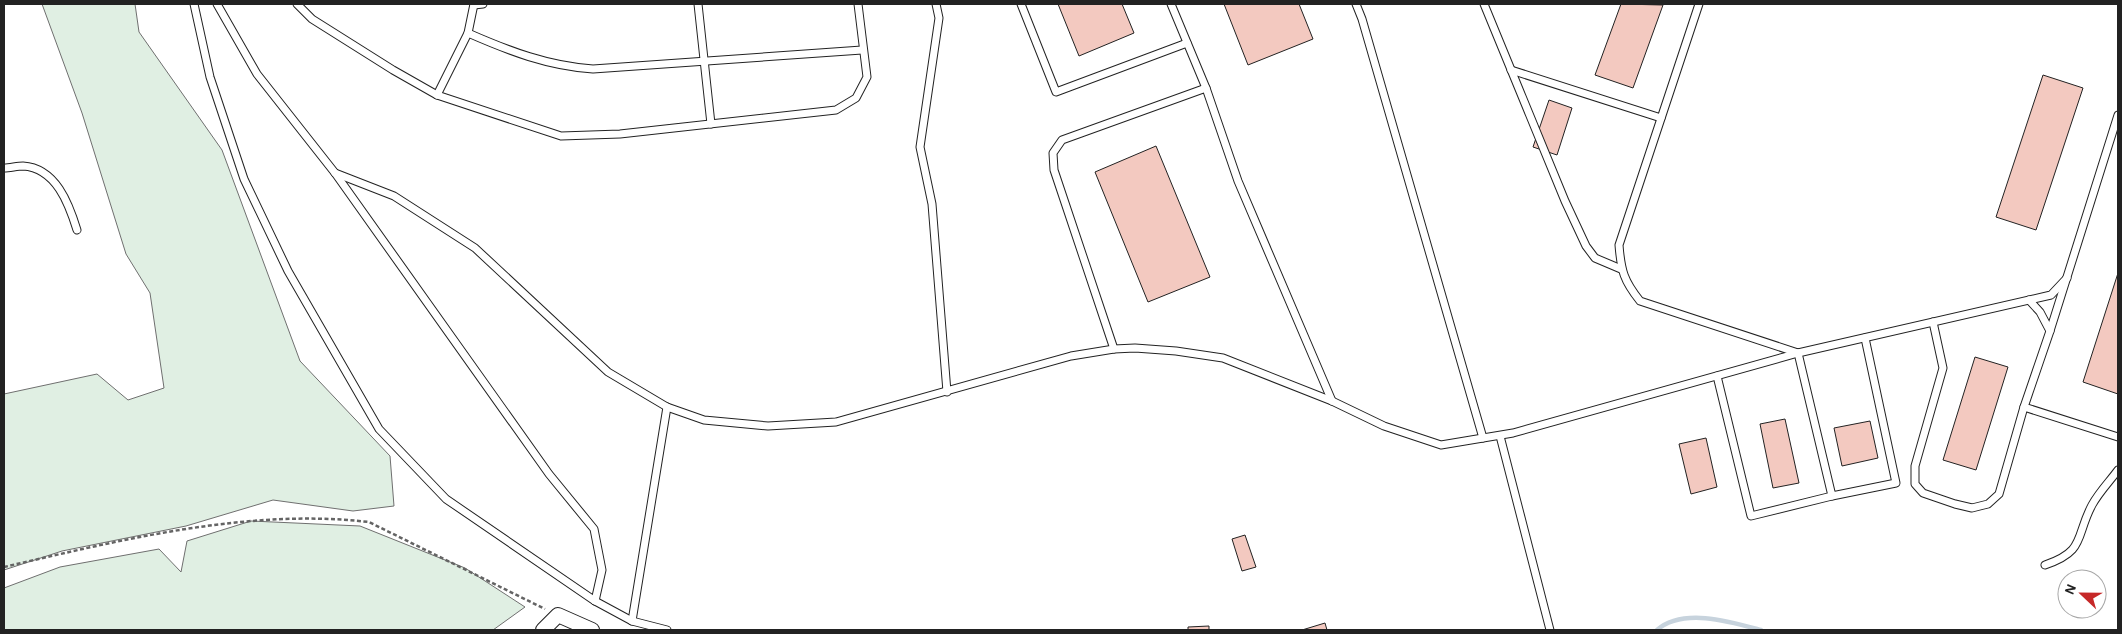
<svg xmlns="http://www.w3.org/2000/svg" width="2122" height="634" font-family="'Alegreya Sans',sans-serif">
  <rect width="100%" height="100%" fill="#fff"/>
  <g fill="#e0efe3" stroke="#6f6f6f">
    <polygon points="42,4 135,4 139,32 222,150 300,361 390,456 394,506 353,511 273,500 186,526 62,551 4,570 4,394 97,374 128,400 164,388 150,293 126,254 82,113"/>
    <polygon points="251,521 360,526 465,568 525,607 493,630 4,630 4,588 60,567 159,549 181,572 187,541"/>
  </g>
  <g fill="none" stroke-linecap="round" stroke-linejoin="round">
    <path stroke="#c7d3dd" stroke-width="4.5" d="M 1657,630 C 1683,607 1732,622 1761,630"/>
  </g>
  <g fill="#f3c9c0" stroke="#222">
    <polygon points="1058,4 1122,4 1134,33 1079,56"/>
    <polygon points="1224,4 1299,4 1313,39 1248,65"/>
    <polygon points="1621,4 1663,5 1633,88 1595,75"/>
    <polygon points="2043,75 2083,88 2036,230 1996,217"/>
    <polygon points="1549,100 1572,108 1557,155 1533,147"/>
    <polygon points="1156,146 1210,277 1148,302 1095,172"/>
    <polygon points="2118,273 2118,394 2083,382"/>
    <polygon points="1975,357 2008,367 1976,470 1943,460"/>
    <polygon points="1785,419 1799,483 1773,488 1760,424"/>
    <polygon points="1870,421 1878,458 1842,466 1834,428"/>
    <polygon points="1706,438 1717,487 1691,494 1679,444"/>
    <polygon points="1245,535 1256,567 1242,571 1232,539"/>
    <polygon points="1325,623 1327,630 1302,630"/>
    <polygon points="1209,626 1209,630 1188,630 1188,627"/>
  </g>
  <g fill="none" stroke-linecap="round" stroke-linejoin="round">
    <g stroke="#222" stroke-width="9">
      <g id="lane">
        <polyline points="194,4 210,77 244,179 288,271 379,429 446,499 595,601 632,621 667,630"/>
        <polyline points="217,4 257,74 335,173 549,474 594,529 602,570 595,601"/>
        <polyline points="297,4 312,19 393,70 437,95 561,136 620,134 836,110 856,98 867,77 858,4"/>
        <polyline points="698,4 711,124"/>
        <polyline points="936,4 939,18 920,147 932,204 947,392"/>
        <polyline points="1021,4 1056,92 1187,43"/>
        <polyline points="1171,4 1206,88"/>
        <polyline points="1356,4 1362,19 1483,438"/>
        <polyline points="1484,4 1565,201 1586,246 1595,258 1621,269"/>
        <path d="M 1699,4 L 1619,245 C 1621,271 1624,281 1640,301 L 1798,353"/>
        <polyline points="474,5 483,4"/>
        <path d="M 468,33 C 509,51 548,66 593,69 L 862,50"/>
        <polyline points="1511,70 1661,118"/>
        <polyline points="437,95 468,33 474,4"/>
        <polyline points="2118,115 2050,331 2024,407 2118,437"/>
        <path d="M 4,168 C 10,168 17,166 23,166 C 56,168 69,204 77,230"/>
        <polyline points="335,173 394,196 475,248 608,372 667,407 704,420 768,426 836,422 1071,356 1114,349 1135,348 1176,351 1223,358 1332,401 1384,426 1441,445 1513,433 1798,353 2051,295 2067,278"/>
        <polyline points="2029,300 2040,312 2050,331"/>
        <polyline points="1933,322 1943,368 1915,466 1915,484 1923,493 1955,504 1972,508 1988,504 1999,494 2024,407"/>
        <polyline points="1114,349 1054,170 1053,153 1062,140 1206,88 1238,181 1332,401"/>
        <polyline points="1798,353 1832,496 1896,483 1865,338"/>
        <polyline points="1717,376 1751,516 1832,496"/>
        <polyline points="1500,436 1550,630"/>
        <path d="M 2045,565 C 2086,551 2075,537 2092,505 C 2099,492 2110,481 2118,470"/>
        <polyline points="632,621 667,407"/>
      </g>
    </g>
    <g stroke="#222" stroke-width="16">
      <polyline id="street" points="543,630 558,615 592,630"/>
    </g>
    <path stroke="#646464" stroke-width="2.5" stroke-dasharray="4 2.5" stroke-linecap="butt" d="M 4,567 C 121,540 248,508 369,522 L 545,609"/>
    <use href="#lane" stroke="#fff" stroke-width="7"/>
    <use href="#street" stroke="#fff" stroke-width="14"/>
  </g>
  <rect width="2122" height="634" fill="none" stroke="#222222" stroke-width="10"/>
  <g transform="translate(2082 594) rotate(292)"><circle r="24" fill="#ffffff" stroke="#a7a7a7"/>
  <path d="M0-4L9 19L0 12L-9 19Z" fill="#c62828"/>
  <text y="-8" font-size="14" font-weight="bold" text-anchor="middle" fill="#222222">N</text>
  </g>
</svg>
